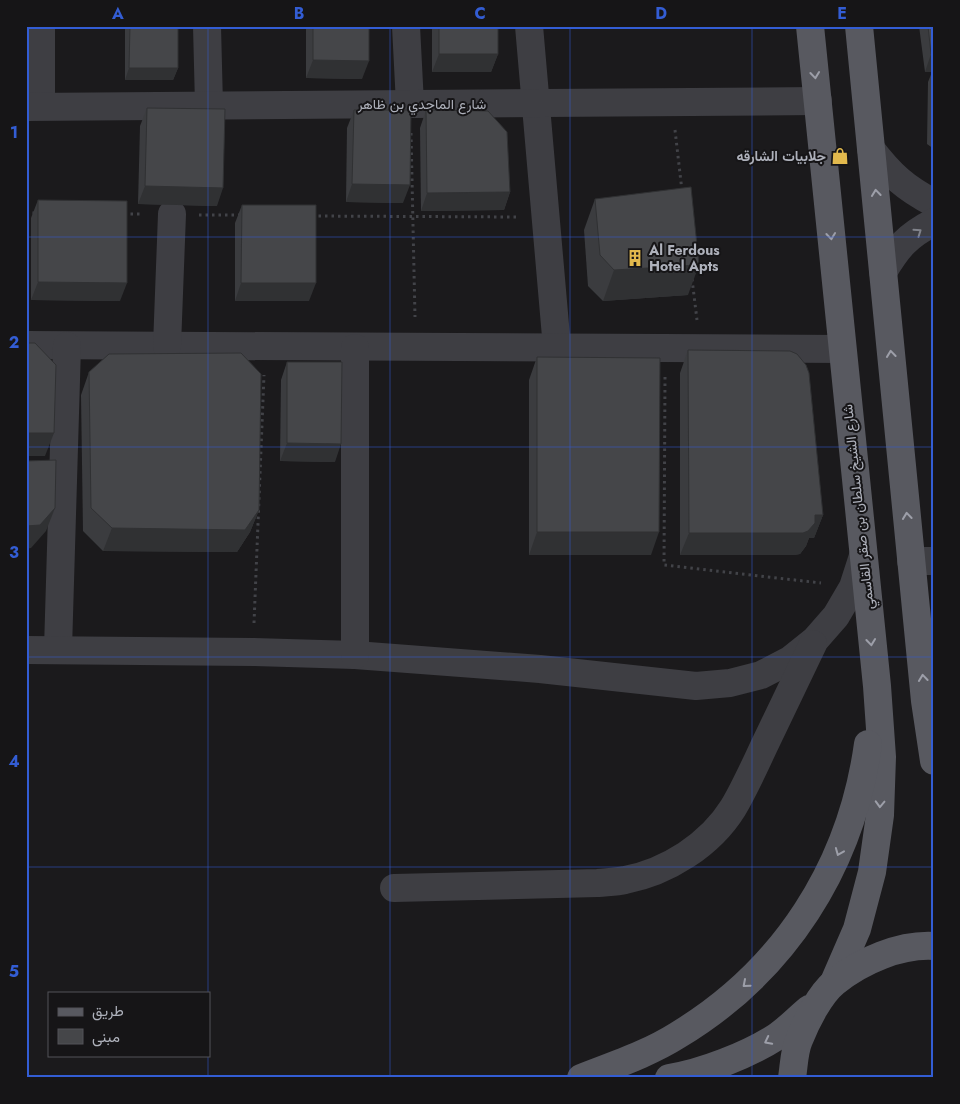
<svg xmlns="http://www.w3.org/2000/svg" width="960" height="1104" font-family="Jost,Vazirmatn,sans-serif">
  <rect width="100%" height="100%" fill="#1b1a1c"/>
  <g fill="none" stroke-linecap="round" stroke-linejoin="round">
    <g stroke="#424348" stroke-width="3" stroke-dasharray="2.5 4" stroke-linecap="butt">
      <polyline points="675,130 682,191"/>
      <polyline points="411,133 415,317"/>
      <polyline points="26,213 36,213"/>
      <polyline points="124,214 143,214"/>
      <polyline points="199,215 241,215"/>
      <polyline points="312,216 518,217"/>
      <polyline points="692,279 697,320"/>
      <polyline points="665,377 664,565 821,583"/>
      <polyline points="254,623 264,375"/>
    </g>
    <g stroke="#3e3e43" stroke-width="28">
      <polyline points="41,26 41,106"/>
      <polyline points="207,26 209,105"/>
      <polyline points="406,26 410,104"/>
      <polyline points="529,26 557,348"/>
      <polyline points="26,107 818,101"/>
      <path d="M 871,149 C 891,175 905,188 934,203"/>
      <path d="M 883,272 C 898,247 907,236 934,222"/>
      <polyline points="26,345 842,349"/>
      <polyline points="167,346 172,214"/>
      <polyline points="911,561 934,561"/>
      <polyline points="58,649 67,346"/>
      <polyline points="26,650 253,652 355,655 540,669 696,686 730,683 761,675 790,660 815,640 836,616 853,587 863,556"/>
      <polyline points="355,655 355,348"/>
      <path d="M 394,888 L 598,883 C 607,882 616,882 625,880 C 667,872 710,845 733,808 C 745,788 755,765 765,744 C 781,711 797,678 813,644"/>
    </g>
    <g stroke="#585960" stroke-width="28">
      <polyline points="810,26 877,686 882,757 880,815 872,872 857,929 834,982"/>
      <polyline points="859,26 925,701 934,761"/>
      <path d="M 581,1078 C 614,1065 648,1054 678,1035 C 784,971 851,867 868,744"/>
      <path d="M 669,1078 C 702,1073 748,1055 776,1037 C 788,1029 798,1018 809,1009"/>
      <path d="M 792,1078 C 794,1066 794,1051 799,1040 C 806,1022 820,994 835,982 C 861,961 900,944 934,946"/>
    </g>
  </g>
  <g fill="#3b3c3f">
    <polygon points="125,26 178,26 178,68 173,80 125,80"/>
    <polygon points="306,26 369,26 362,79 306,78"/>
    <polygon points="432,26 498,26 498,54 491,72 432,72"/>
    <polygon points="919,26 934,26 934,149 927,144 928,82 932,72 925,72"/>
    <polygon points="147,108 217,206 138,204 140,126"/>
    <polygon points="354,110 403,203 346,202 347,128"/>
    <polygon points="426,110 510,192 504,210 421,211 420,128"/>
    <polygon points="595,199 688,295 603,301 588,286 584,230"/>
    <polygon points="38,200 120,301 31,300 31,218"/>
    <polygon points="242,205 309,301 235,301 235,223"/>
    <polygon points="688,350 823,515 814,538 809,538 806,546 800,554 794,555 680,555 680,373"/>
    <polygon points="537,357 651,555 529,555 529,380"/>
    <polygon points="287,362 335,462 280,461 281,380"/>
    <polygon points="89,372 259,510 250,532 237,552 103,551 83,531 81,395"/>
  </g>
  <g fill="#303133">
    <polygon points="439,54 498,54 491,72 432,72"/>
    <polygon points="931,54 934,54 934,68 932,72 925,72"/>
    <polygon points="313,60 369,61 362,79 306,78"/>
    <polygon points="129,68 178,68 173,80 125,80"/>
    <polygon points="352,184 410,185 403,203 346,202"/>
    <polygon points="145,186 223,188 217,206 138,204"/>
    <polygon points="510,192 504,210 421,211 427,193"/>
    <polygon points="699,265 688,295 603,301 614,270"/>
    <polygon points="38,282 127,283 120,301 31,300"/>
    <polygon points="241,283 316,283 309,301 235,301"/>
    <polygon points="26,433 54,433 45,456 26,456"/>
    <polygon points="287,443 341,444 335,462 280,461"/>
    <polygon points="55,508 46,531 31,548 26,549 26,526"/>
    <polygon points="259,510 250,532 237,552 103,551 112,528"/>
    <polygon points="815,515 823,515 814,538 809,538 806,546 800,554 794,555 680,555 689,533"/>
    <polygon points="537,532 659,532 651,555 529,555"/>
  </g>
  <g fill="#454649" stroke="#303133">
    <polygon points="130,26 178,26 178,68 129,68"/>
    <polygon points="313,26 369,26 369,61 313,60"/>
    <rect x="439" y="26" width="59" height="28"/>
    <polygon points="928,26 934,26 934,54 931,54"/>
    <polygon points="147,108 225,109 223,188 145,186"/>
    <polygon points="354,110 411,110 410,185 352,184"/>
    <polygon points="426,110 488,111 507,132 510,192 427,193"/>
    <polygon points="691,187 699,265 614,270 600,255 595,199"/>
    <polygon points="38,200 127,201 127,283 38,282"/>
    <polygon points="242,205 316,205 316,283 241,283"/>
    <polygon points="26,343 35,343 56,365 54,433 26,433"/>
    <polygon points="688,350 790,351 797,354 806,365 809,373 823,515 815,515 815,523 808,531 803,533 689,533"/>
    <polygon points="241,353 261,374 259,510 245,530 112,528 91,508 89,372 109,354"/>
    <polygon points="537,357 660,358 659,532 537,532"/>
    <polygon points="287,362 342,362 341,444 287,443"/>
    <polygon points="56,460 55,508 40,525 26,526 26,461"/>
  </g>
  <defs><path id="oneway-chevron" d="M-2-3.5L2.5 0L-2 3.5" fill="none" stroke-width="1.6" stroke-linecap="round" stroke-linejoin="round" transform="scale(1.25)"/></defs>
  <g stroke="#9d9fa9">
    <use href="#oneway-chevron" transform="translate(815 75) rotate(84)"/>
    <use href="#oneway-chevron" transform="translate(876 193) rotate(-96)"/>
    <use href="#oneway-chevron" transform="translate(831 236) rotate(84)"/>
    <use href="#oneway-chevron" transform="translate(891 354) rotate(-96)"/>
    <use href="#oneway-chevron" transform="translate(907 516) rotate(-96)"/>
    <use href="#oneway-chevron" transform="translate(871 642) rotate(84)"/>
    <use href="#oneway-chevron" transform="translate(923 678) rotate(-96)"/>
    <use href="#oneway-chevron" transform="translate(880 804) rotate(92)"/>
    <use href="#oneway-chevron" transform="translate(839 852) rotate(112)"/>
    <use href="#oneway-chevron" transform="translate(746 984) rotate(139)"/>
    <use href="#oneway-chevron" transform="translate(768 1041) rotate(153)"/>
  </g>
  <use stroke="#81838b" href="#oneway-chevron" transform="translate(918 232) rotate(-35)"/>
  <path fill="none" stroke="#335dd4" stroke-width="1" stroke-opacity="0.55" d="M 208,26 L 208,993M 390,26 L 390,1078M 570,26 L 570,1078M 752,26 L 752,1078M 26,237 L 934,237M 26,447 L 934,447M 26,657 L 934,657M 26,867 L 934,867M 208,1055 L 208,1078"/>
  <defs>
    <g id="shop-bare" transform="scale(1.35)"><path d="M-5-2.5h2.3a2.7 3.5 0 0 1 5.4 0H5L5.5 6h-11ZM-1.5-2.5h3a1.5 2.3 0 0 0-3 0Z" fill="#e2b94d" stroke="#161517" stroke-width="2.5" paint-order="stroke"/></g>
    <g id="building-bare" transform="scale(1.35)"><path d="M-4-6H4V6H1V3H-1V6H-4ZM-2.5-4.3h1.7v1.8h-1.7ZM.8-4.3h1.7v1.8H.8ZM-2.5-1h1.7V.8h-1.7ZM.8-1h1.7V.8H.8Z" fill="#e2b94d" stroke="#161517" stroke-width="2.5" paint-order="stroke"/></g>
  </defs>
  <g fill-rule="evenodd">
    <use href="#shop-bare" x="840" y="156"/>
    <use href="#building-bare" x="635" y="258"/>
  </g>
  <g text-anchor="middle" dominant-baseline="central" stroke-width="4" stroke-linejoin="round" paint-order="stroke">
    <g font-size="14" fill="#aeb1bb" stroke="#161517">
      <text x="422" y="104">شارع الماجدي بن ظاهر</text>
      <text transform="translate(858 507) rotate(-96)">شارع الشيخ سلطان بن صقر القاسمي</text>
    </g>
    <g font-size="14" font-weight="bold" fill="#aeb1bb" stroke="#161517" text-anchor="end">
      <text x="826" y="156">جلابيات الشارقه</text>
      <text x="649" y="250" text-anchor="start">Al Ferdous<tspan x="649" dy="16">Hotel Apts</tspan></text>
    </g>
  </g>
  <rect width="960" height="1104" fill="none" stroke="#161517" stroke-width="55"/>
  <rect x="48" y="992" width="162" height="65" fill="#161517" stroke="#535359"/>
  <rect x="58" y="1008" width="25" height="8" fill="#585960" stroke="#535359"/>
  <text x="92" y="1016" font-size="15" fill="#aeb1bb">طريق</text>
  <rect x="58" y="1029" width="25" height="15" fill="#454649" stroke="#535359"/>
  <text x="92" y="1042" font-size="15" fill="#aeb1bb">مبنى</text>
  <rect x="28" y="28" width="904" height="1048" fill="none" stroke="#335dd4" stroke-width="2"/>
  <g font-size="16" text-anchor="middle" font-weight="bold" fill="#335dd4">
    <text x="118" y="19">A</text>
    <text x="299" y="19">B</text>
    <text x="480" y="19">C</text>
    <text x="661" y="19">D</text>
    <text x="842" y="19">E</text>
    <text x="14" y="138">1</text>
    <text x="14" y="348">2</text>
    <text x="14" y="558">3</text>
    <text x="14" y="767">4</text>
    <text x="14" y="977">5</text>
  </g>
</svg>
